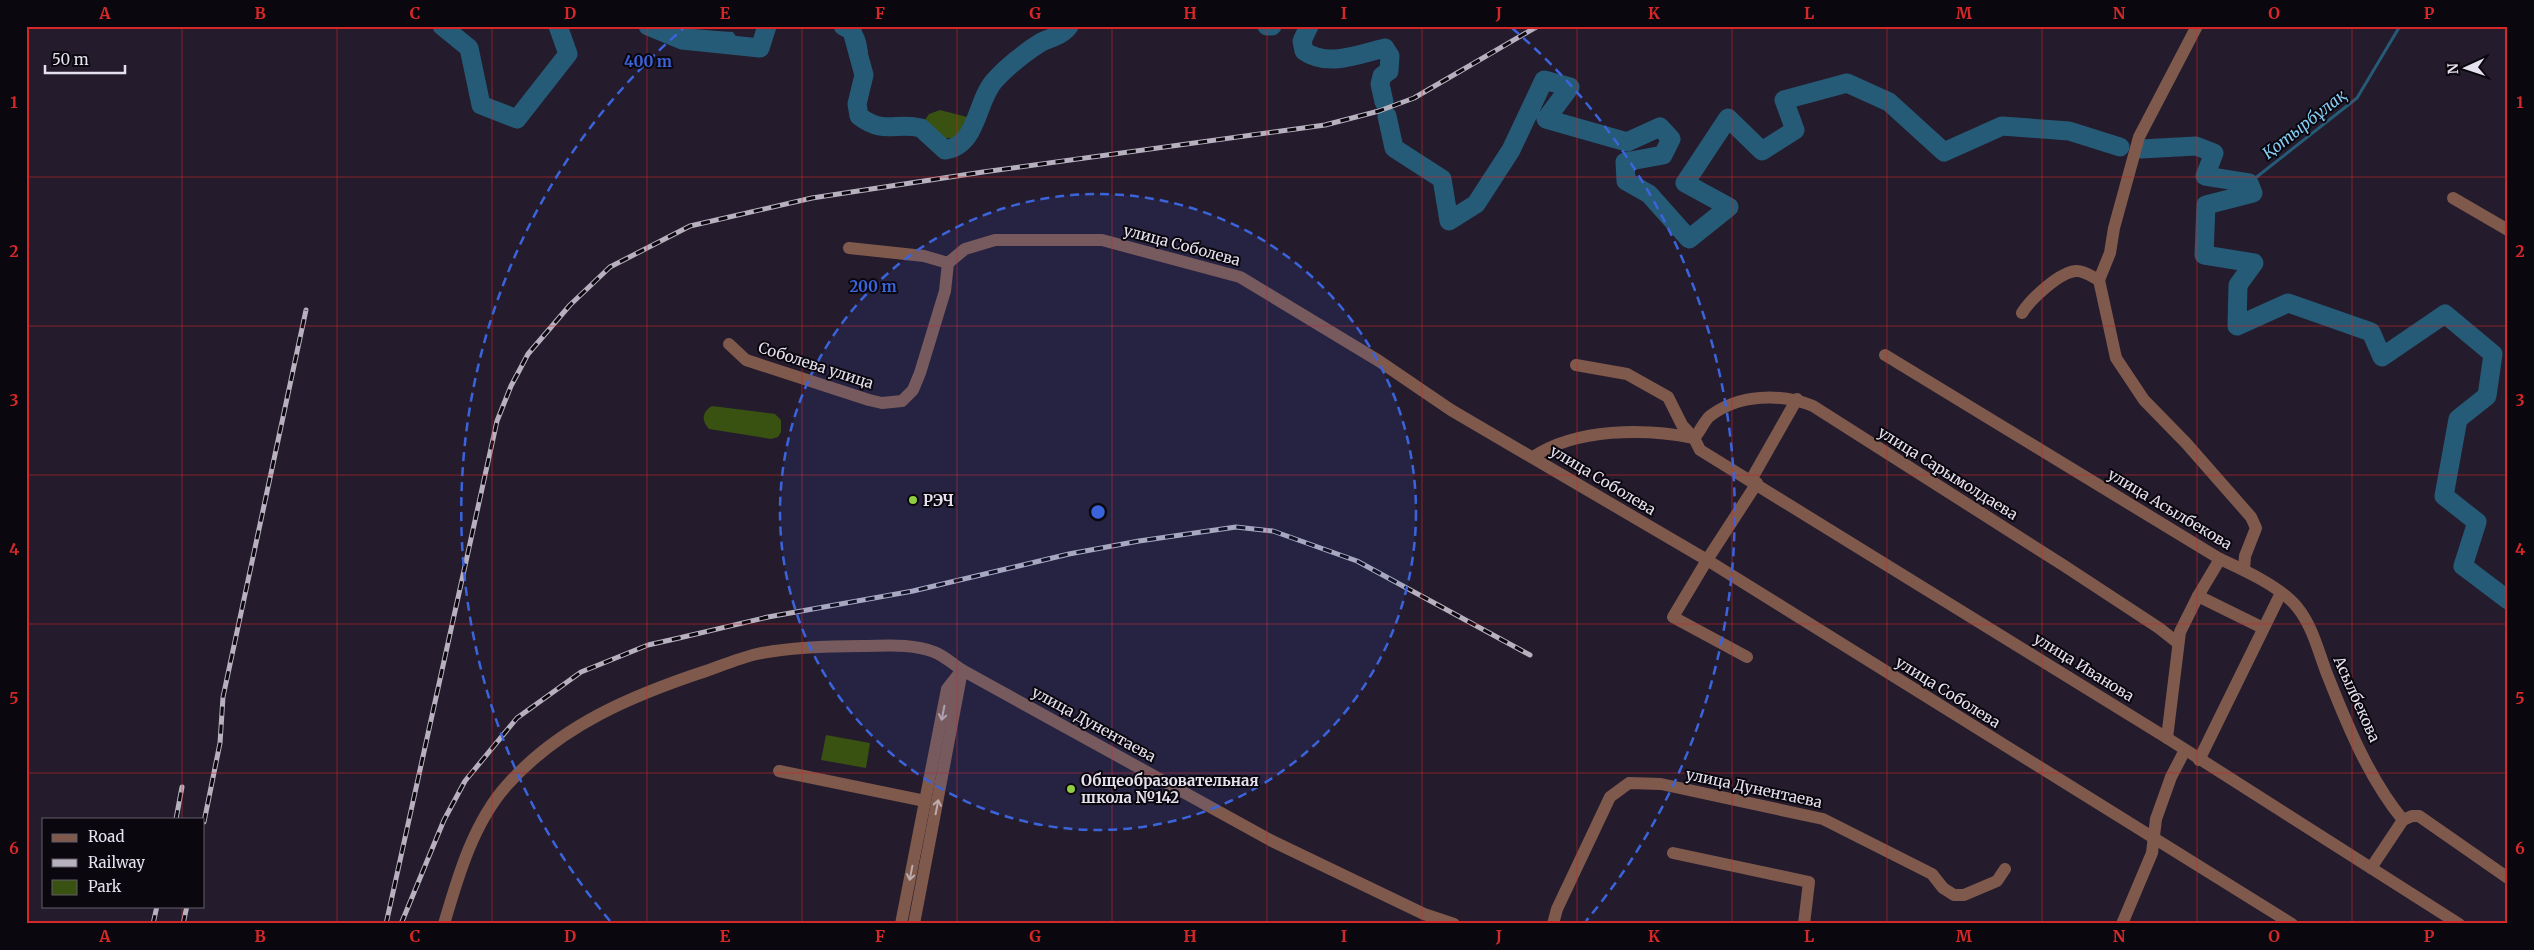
<svg xmlns="http://www.w3.org/2000/svg" width="2534" height="950" font-family="Merriweather,serif">
  <rect width="100%" height="100%" fill="#241b2d"/>
  <g fill="#395111">
    <path d="M 940,110 L 967,117 L 969,124 L 964,134 C 944,143 936,138 925,120 L 929,114 Z"/>
    <path d="M 712,406 L 775,414 L 781,420 L 781,432 L 778,437 L 771,439 L 709,429 C 701,420 702,412 712,406 Z"/>
    <polygon points="826,735 870,743 866,768 821,760"/>
  </g>
  <g fill="#255b76">
    <path d="M 636,26 C 669,26 700,30 733,32 L 739,41 L 747,44 L 756,41 L 760,26 L 772,26 L 764,49 L 755,53 L 743,51 L 731,42 L 716,39 L 693,39 Z"/>
    <path d="M 833,26 L 858,26 C 869,38 868,55 869,71 L 859,71 L 849,39 Z"/>
  </g>
  <g fill="none" stroke-linecap="round" stroke-linejoin="round">
    <polyline stroke="#255b76" stroke-width="3" points="2249,183 2357,98 2400,26"/>
    <g stroke="#255b76" stroke-width="19">
      <polyline points="442,26 469,48 481,105 517,119 568,54 558,26"/>
      <polyline points="648,26 682,40 760,48 767,26"/>
      <path d="M 843,26 L 852,31 L 864,75 L 857,104 L 859,116 C 884,135 895,122 921,128 L 945,150 C 978,146 976,100 995,80 C 1006,68 1025,52 1040,43 C 1049,38 1062,36 1069,26"/>
      <polyline points="1267,26 1272,26"/>
      <path d="M 1309,26 L 1302,41 L 1304,51 C 1328,68 1359,54 1385,48 L 1390,56 L 1389,71 L 1382,76 L 1380,84 L 1384,102"/>
      <polyline points="1387,116 1394,148 1442,179 1449,221 1476,204 1511,150 1544,80 1570,87 1546,119 1627,142 1660,127 1671,139 1663,155 1625,162 1626,181 1649,194 1689,239 1729,207 1685,183 1728,118 1762,151 1795,130 1784,100 1847,83 1889,102 1944,152 2002,126 2069,131 2120,147"/>
      <polyline points="2141,149 2196,146 2214,153 2205,176 2249,183 2253,193 2206,205 2204,255 2254,263 2238,285 2237,326 2288,303 2371,332 2382,357 2445,314 2493,354 2487,396 2458,419 2444,496 2477,522 2463,566 2508,600"/>
    </g>
    <g stroke="#7f594c" stroke-width="12">
      <polyline points="2453,198 2508,230"/>
      <polyline points="849,248 924,256 948,263 965,249 995,240 1102,240 1240,277 1379,361 1451,410 1707,560 2292,924"/>
      <polyline points="2099,280 2110,253 2114,228 2139,137 2197,26"/>
      <path d="M 2022,313 C 2030,300 2060,271 2077,271 C 2084,271 2093,277 2099,280 L 2116,358 L 2144,400 L 2186,443 L 2251,517 L 2256,528 L 2245,556 L 2244,570"/>
      <polyline points="729,344 746,360 869,400 882,403 902,401 913,390 920,373 945,291 948,263"/>
      <path d="M 1885,355 L 2220,559 C 2244,570 2281,587 2297,607 C 2314,628 2319,655 2329,679 C 2348,727 2370,780 2403,820 L 2371,868"/>
      <polyline points="1576,365 1627,374 1668,397 1682,425 1694,438 1700,450 2167,738 2459,924"/>
      <path d="M 1694,438 C 1700,432 1704,421 1710,416 C 1739,394 1781,393 1813,406 L 2063,565 L 2159,628 L 2178,643"/>
      <path d="M 1533,457 C 1576,428 1645,428 1694,438"/>
      <polyline points="1751,480 1797,399"/>
      <polyline points="2198,596 2263,628"/>
      <polyline points="1747,657 1673,617 1707,560 1757,483"/>
      <polyline points="2167,738 2180,632 2198,596 2220,559"/>
      <polyline points="2199,760 2281,593"/>
      <polyline points="779,771 925,801"/>
      <polyline points="2403,820 2412,816 2419,816 2508,878"/>
      <polyline points="1673,853 1809,882 1804,924"/>
      <path d="M 444,924 C 458,876 474,821 508,784 C 561,725 633,695 706,671 C 723,665 740,658 757,654 C 790,647 828,646 862,646 C 885,646 911,643 934,652 C 943,655 953,664 962,670 L 1272,841 L 1424,914 L 1454,924"/>
      <polyline points="901,924 947,689 962,670"/>
      <polyline points="914,924 962,671"/>
      <polyline points="1553,924 1557,909 1610,797 1629,783 1661,784 1823,819 1932,874 1943,888 1954,895 1964,895 1997,881 2005,869"/>
      <polyline points="2122,924 2152,853 2156,819 2171,777 2185,750"/>
    </g>
    <g stroke="#b7b1bf" stroke-width="5">
      <g id="rail">
        <polyline points="176,819 182,787"/>
        <polyline points="204,822 220,743 223,697 306,310"/>
        <polyline points="153,924 157,906"/>
        <polyline points="183,924 187,906"/>
        <polyline points="386,924 497,421 511,386 528,354 570,305 610,267 690,226 812,198 983,172 1325,125 1379,111 1414,98 1538,26"/>
        <polyline points="401,924 444,820 465,781 517,718 581,672 648,645 679,638 768,617 913,591 1069,554 1139,541 1236,527 1273,531 1357,561 1530,655"/>
      </g>
    </g>
    <use href="#rail" stroke="#0b070f" stroke-width="3" stroke-dasharray="9" stroke-linecap="butt"/>
  </g>
  <defs><path id="oneway-shaft" d="M-6 0H5M1.5-3L5.5 0L1.5 3" fill="none" stroke-width="1.6" stroke-linecap="round" stroke-linejoin="round" transform="scale(1.25)"/></defs>
  <g stroke="#bdabad">
    <use href="#oneway-shaft" transform="translate(943 713) rotate(101)"/>
    <use href="#oneway-shaft" transform="translate(937 807) rotate(-79)"/>
    <use href="#oneway-shaft" transform="translate(911 873) rotate(101)"/>
  </g>
  <path fill="none" stroke="#d62828" stroke-width="1" stroke-opacity="0.55" d="M 182,26 L 182,819M 337,26 L 337,924M 492,26 L 492,924M 647,26 L 647,924M 802,26 L 802,924M 957,26 L 957,924M 1112,26 L 1112,924M 1267,26 L 1267,924M 1422,26 L 1422,924M 1577,26 L 1577,924M 1732,26 L 1732,924M 1887,26 L 1887,924M 2042,26 L 2042,924M 2197,26 L 2197,924M 2352,26 L 2352,924M 26,177 L 2508,177M 26,326 L 2508,326M 26,475 L 2508,475M 26,624 L 2508,624M 26,773 L 2508,773M 182,906 L 182,924"/>
  <circle cx="1098" cy="512" r="318" fill="#3b64db" fill-opacity=".12"/>
  <g fill="none" stroke="#3b64db" stroke-width="2.5" stroke-dasharray="9 6">
    <circle cx="1098" cy="512" r="318"/>
    <path d="M610 921A637 637 0 0 1 684 28M1512 28A637 637 0 0 1 1586 921"/>
  </g>
  <g fill="#8fcd41" stroke="#0b070f" stroke-width="2">
    <circle cx="913" cy="500" r="5"/>
    <circle cx="1071" cy="789" r="5"/>
  </g>
  <g text-anchor="middle" dominant-baseline="central" stroke-width="4" stroke-linejoin="round" paint-order="stroke">
    <g font-size="15" fill="#e6e1ee" stroke="#0b070f">
      <text transform="translate(1182 245) rotate(15)">улица Соболева</text>
      <text transform="translate(816 365) rotate(18)">Соболева улица</text>
      <text transform="translate(1948 473) rotate(32)">улица Сарымолдаева</text>
      <text transform="translate(1603 480) rotate(31)">улица Соболева</text>
      <text transform="translate(2170 509) rotate(31)">улица Асылбекова</text>
      <text transform="translate(2084 667) rotate(32)">улица Иванова</text>
      <text transform="translate(1948 692) rotate(32)">улица Соболева</text>
      <text transform="translate(2357 699) rotate(66)">Асылбекова</text>
      <text transform="translate(1094 724) rotate(29)">улица Дунентаева</text>
      <text transform="translate(1754 788) rotate(12)">улица Дунентаева</text>
    </g>
    <g font-size="15" font-weight="bold" fill="#e6e1ee" stroke="#0b070f" text-anchor="start">
      <text x="923" y="500">РЭЧ</text>
      <text x="1081" y="780">Общеобразовательная<tspan x="1081" dy="17">школа №142</tspan></text>
    </g>
    <g font-size="16" font-style="italic" fill="#87cef5" stroke="#0b070f">
      <text transform="translate(2304 124) rotate(-38)">Қотырбұлақ</text>
    </g>
  </g>
  <circle cx="1098" cy="512" r="8" fill="#3b64db" stroke="#0b070f" stroke-width="2.5"/>
  <g font-size="15" text-anchor="middle" font-weight="bold" fill="#3b64db" stroke="#0b070f" stroke-width="4" stroke-linejoin="round" paint-order="stroke">
    <text x="648" y="67">400 m</text>
    <text x="873" y="292">200 m</text>
  </g>
  <rect width="2534" height="950" fill="none" stroke="#0b070f" stroke-width="55"/>
  <rect x="42" y="818" width="162" height="90" fill="#0b070f" stroke="#635e68"/>
  <rect x="52" y="834" width="25" height="8" fill="#7f594c" stroke="#635e68"/>
  <text x="88" y="842" font-size="15" fill="#e6e1ee">Road</text>
  <rect x="52" y="859" width="25" height="8" fill="#b7b1bf" stroke="#635e68"/>
  <text x="88" y="868" font-size="15" fill="#e6e1ee">Railway</text>
  <rect x="52" y="880" width="25" height="15" fill="#395111" stroke="#635e68"/>
  <text x="88" y="892" font-size="15" fill="#e6e1ee">Park</text>
  <g transform="translate(2466 68) rotate(267)" stroke="#0b070f" stroke-width="4" paint-order="stroke">
  <path d="M0-4L9 19L0 12L-9 19Z" fill="#e6e1ee"/>
  <text y="-8" font-size="14" font-weight="bold" text-anchor="middle" fill="#e6e1ee">N</text>
  </g>
  <path d="M45 65v8h80v-8" fill="none" stroke="#e6e1ee" stroke-width="2.5"/>
  <text x="52" y="65" font-size="15" fill="#e6e1ee" stroke="#0b070f" stroke-width="4" paint-order="stroke">50 m</text>
  <rect x="28" y="28" width="2478" height="894" fill="none" stroke="#d62828" stroke-width="2"/>
  <g font-size="16" text-anchor="middle" font-weight="bold" fill="#d62828">
    <text x="105" y="19">A</text>
    <text x="260" y="19">B</text>
    <text x="415" y="19">C</text>
    <text x="570" y="19">D</text>
    <text x="725" y="19">E</text>
    <text x="880" y="19">F</text>
    <text x="1035" y="19">G</text>
    <text x="1190" y="19">H</text>
    <text x="1344" y="19">I</text>
    <text x="1499" y="19">J</text>
    <text x="1654" y="19">K</text>
    <text x="1809" y="19">L</text>
    <text x="1964" y="19">M</text>
    <text x="2119" y="19">N</text>
    <text x="2274" y="19">O</text>
    <text x="2429" y="19">P</text>
    <text x="14" y="108">1</text>
    <text x="2520" y="108">1</text>
    <text x="14" y="257">2</text>
    <text x="2520" y="257">2</text>
    <text x="14" y="406">3</text>
    <text x="2520" y="406">3</text>
    <text x="14" y="555">4</text>
    <text x="2520" y="555">4</text>
    <text x="14" y="704">5</text>
    <text x="2520" y="704">5</text>
    <text x="14" y="854">6</text>
    <text x="2520" y="854">6</text>
    <text x="105" y="942">A</text>
    <text x="260" y="942">B</text>
    <text x="415" y="942">C</text>
    <text x="570" y="942">D</text>
    <text x="725" y="942">E</text>
    <text x="880" y="942">F</text>
    <text x="1035" y="942">G</text>
    <text x="1190" y="942">H</text>
    <text x="1344" y="942">I</text>
    <text x="1499" y="942">J</text>
    <text x="1654" y="942">K</text>
    <text x="1809" y="942">L</text>
    <text x="1964" y="942">M</text>
    <text x="2119" y="942">N</text>
    <text x="2274" y="942">O</text>
    <text x="2429" y="942">P</text>
  </g>
</svg>
